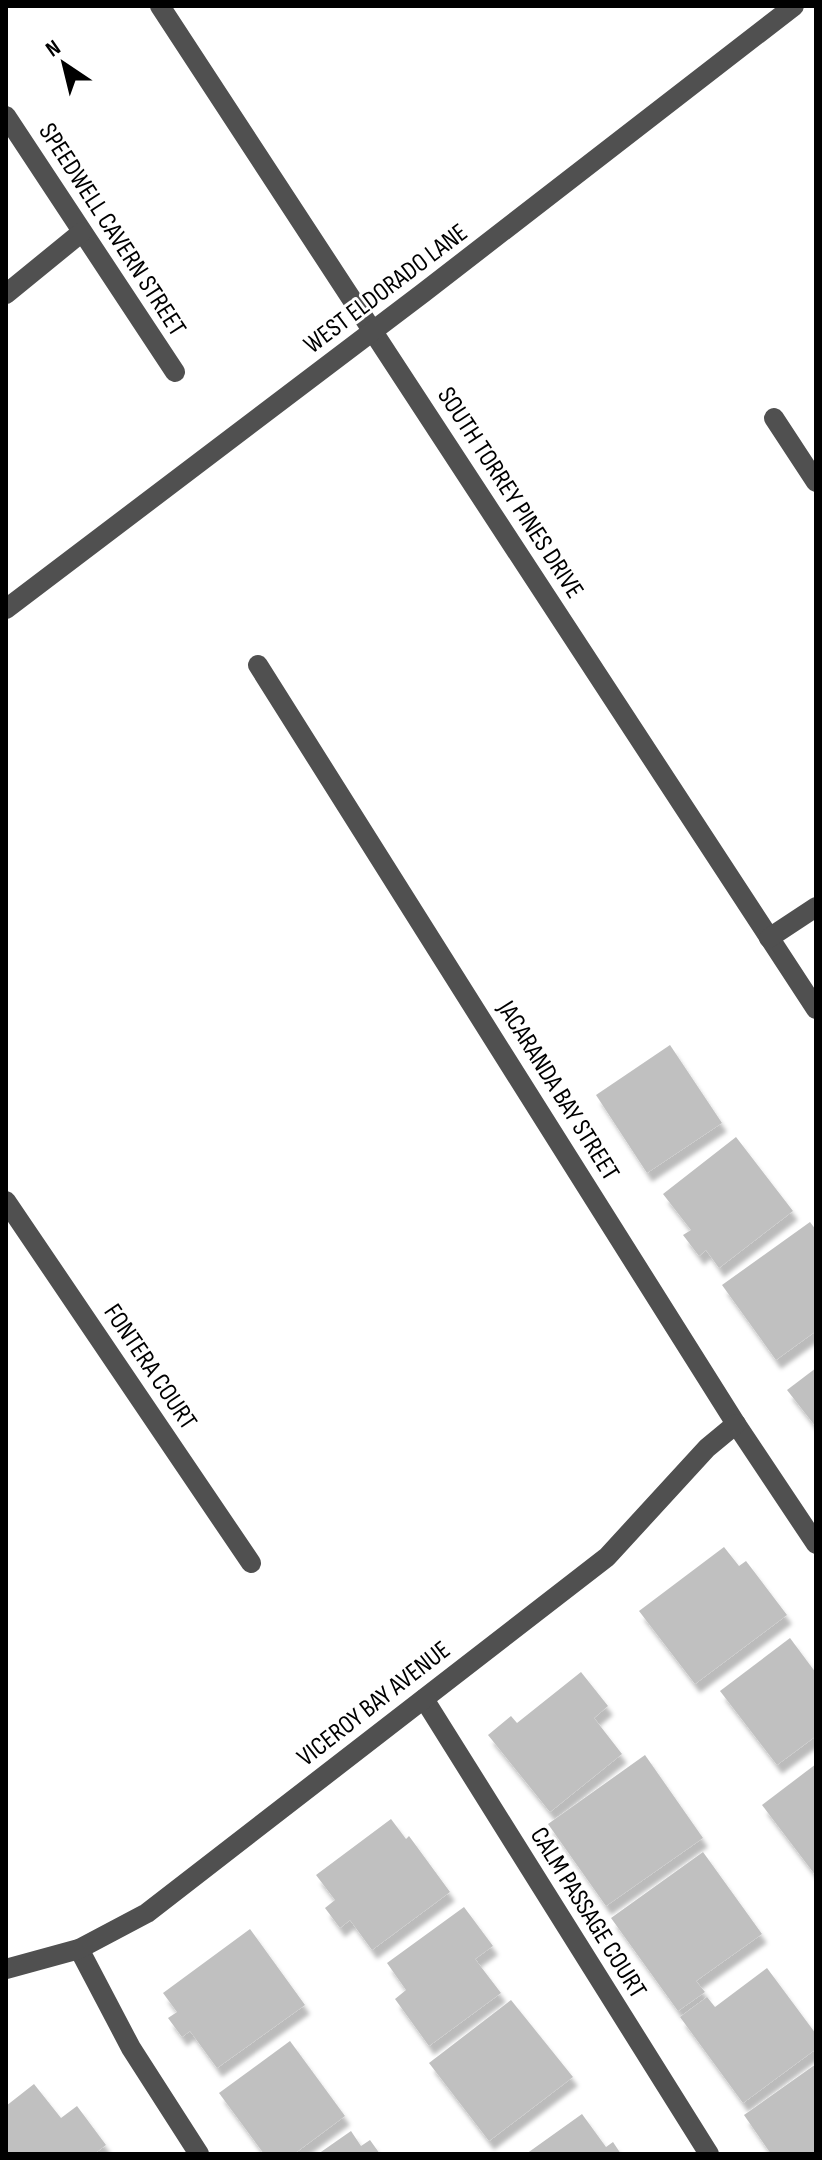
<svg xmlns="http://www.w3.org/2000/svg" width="822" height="2160" font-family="'Sofia Sans Condensed',sans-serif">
  <defs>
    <filter id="shadow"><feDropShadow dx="5" dy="9" stdDeviation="2" flood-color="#0004"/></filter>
  </defs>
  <rect width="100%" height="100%" fill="#fff"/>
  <g fill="#c0c0c0" filter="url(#shadow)">
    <polygon points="670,1045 722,1123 647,1173 596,1095"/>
    <polygon points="736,1137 793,1211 719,1268 706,1250 699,1256 683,1235 691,1230 663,1194"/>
    <polygon points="810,1222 816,1230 816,1331 776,1360 722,1285"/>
    <polygon points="816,1368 816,1427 787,1390"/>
    <polygon points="724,1547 739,1566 746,1561 787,1615 695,1684 639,1611"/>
    <polygon points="790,1638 816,1673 816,1736 777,1765 720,1691"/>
    <polygon points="581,1672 608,1706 594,1718 622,1754 550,1812 488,1735 511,1716 517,1723"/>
    <polygon points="645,1755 703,1838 606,1906 548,1824"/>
    <polygon points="816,1764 816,1876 762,1805"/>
    <polygon points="391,1819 406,1839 409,1836 450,1892 372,1950 350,1920 340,1928 325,1908 335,1900 316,1875"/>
    <polygon points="703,1852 762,1934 696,1981 705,1992 678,2011 611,1918"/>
    <polygon points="464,1907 493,1946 475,1959 501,1993 429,2046 395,1999 406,1990 387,1963"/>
    <polygon points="250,1929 305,2005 217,2068 190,2031 182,2037 168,2018 177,2012 163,1993"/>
    <polygon points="767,1968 816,2034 816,2049 743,2103 680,2017 707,1997 715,2007"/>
    <polygon points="511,2000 573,2077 489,2141 429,2063"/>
    <polygon points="290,2041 345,2116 294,2154 264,2154 219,2093"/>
    <polygon points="816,2064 816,2154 771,2154 744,2115"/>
    <polygon points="34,2084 61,2118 77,2106 106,2145 94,2154 6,2154 6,2106"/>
    <polygon points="582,2114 606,2147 613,2142 621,2154 526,2154"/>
    <polygon points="351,2131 361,2146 370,2140 380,2154 318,2154"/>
  </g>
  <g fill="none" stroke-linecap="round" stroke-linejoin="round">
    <g stroke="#505050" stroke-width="20">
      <polyline points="160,6 816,1009"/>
      <polyline points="6,116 175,372"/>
      <polyline points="6,294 82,232"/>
      <polyline points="774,418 816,482"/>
      <polyline points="6,609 423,293 794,6"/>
      <polyline points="258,665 736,1424 816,1544"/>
      <polyline points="769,938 816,907"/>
      <polyline points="6,1201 251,1563"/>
      <polyline points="424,1699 709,2154"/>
      <polyline points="79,1949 131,2048 199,2154"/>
      <polyline points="6,1969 79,1949 147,1913 607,1557 707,1448 736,1424"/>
    </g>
  </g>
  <g text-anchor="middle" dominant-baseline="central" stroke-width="6" stroke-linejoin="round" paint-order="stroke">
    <g font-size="26" fill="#000" stroke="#fff">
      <text transform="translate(112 230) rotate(57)">SPEEDWELL CAVERN STREET</text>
      <text transform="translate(386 289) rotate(-37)">WEST ELDORADO LANE</text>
      <text transform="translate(510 493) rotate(57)">SOUTH TORREY PINES DRIVE</text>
      <text transform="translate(558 1091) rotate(58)">JACARANDA BAY STREET</text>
      <text transform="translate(150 1367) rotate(56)">FONTERA COURT</text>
      <text transform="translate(374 1704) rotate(-38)">VICEROY BAY AVENUE</text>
      <text transform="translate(588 1913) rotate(58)">CALM PASSAGE COURT</text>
    </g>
  </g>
  <rect width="822" height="2160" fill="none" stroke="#000000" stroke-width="16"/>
  <g transform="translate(64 64) rotate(325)" stroke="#ffffff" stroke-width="6" paint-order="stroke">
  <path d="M0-6L14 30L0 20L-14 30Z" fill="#000000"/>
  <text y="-12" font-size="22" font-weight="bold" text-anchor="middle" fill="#000000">N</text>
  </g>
</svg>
